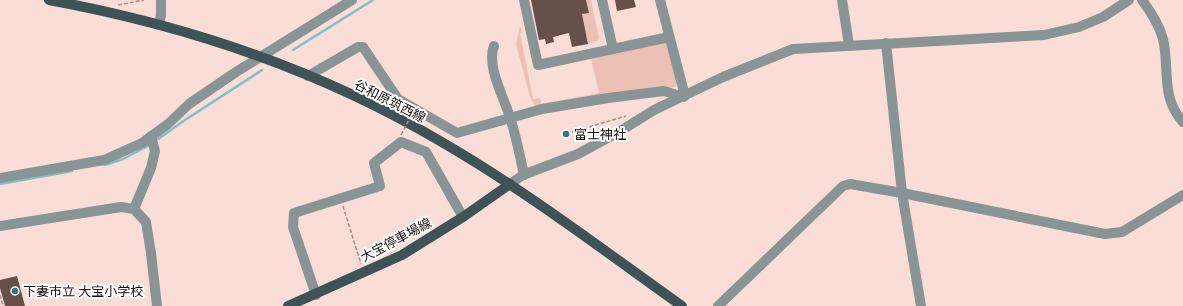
<svg xmlns="http://www.w3.org/2000/svg" width="1183" height="306" font-family="'Space Grotesk','Noto Sans JP',sans-serif">
  <rect width="100%" height="100%" fill="#f9ddd6"/>
  <g fill="#ecc0b4">
    <polygon points="586,0 591,0 599,38 597,41 588,44 582,14 589,12"/>
    <polygon points="520,26 522,32 520,33 533,99 540,98 541,104 599,93 591,58 667,42 678,83 675,87 535,106 530,97 516,44"/>
  </g>
  <g fill="none" stroke-linecap="round" stroke-linejoin="round">
    <g stroke="#7ebfc8" stroke-width="2.5">
      <polyline points="293,50 373,0"/>
      <polyline points="158,139 185,120 262,70"/>
      <polyline points="105,165 123,159 148,146"/>
      <polyline points="0,184 72,171"/>
    </g>
  </g>
  <g fill="#67504a">
    <polygon points="531,0 586,0 589,13 582,14 588,44 572,47 569,33 553,37 554,42 546,44 545,39 539,40"/>
    <polygon points="615,0 634,0 636,7 617,11"/>
    <polygon points="17,276 25,306 5,306 0,288 0,280"/>
  </g>
  <g fill="none" stroke-linecap="round" stroke-linejoin="round">
    <g stroke="#a48f89" stroke-width="1.5" stroke-dasharray="4 2" stroke-linecap="butt">
      <polyline points="118,5 144,0"/>
      <polyline points="572,132 626,116"/>
      <polyline points="343,206 361,264"/>
      <polyline points="0,295 3,306"/>
    </g>
    <g stroke="#889496" stroke-width="10">
      <polyline points="524,0 538,65 669,37"/>
      <polyline points="602,0 613,49"/>
      <polyline points="660,0 685,96"/>
      <polyline points="842,0 849,45"/>
      <path d="M 1142,0 C 1151,12 1159,24 1163,39 C 1170,68 1160,97 1183,122"/>
      <polyline points="159,25 161,15 161,0"/>
      <polyline points="886,43 902,193 921,306"/>
      <path d="M 494,46 C 486,65 504,98 510,117 C 516,136 520,156 524,175"/>
      <polyline points="308,76 358,47 363,47 398,99 457,133 542,109 608,98 664,91 683,97"/>
      <polyline points="0,178 104,160 142,143 168,124 189,104 236,72 352,0"/>
      <polyline points="510,184 523,175 578,154 622,130 654,110 723,77 793,49 1044,35 1079,27 1103,17 1129,0"/>
      <polyline points="134,209 151,168 155,151 151,136"/>
      <polyline points="0,226 121,207 134,209 146,222 151,253 157,306"/>
      <polyline points="316,295 293,227 294,213 380,186 374,163 401,142 426,152 463,217"/>
      <polyline points="718,306 843,186 850,184 902,193 1105,234 1122,232 1183,195"/>
    </g>
    <g stroke="#3d5356" stroke-width="10">
      <path d="M 49,0 C 185,25 320,70 440,141 C 525,190 603,250 682,306"/>
      <polyline points="288,306 402,255 463,217 510,184"/>
    </g>
    <polyline stroke="#a48f89" stroke-width="1.5" stroke-dasharray="4 2" stroke-linecap="butt" points="401,135 415,108"/>
  </g>
  <g fill="#307881" stroke="#fff" stroke-width="1.5">
    <circle cx="566" cy="134" r="4"/>
    <circle cx="15" cy="291" r="4"/>
  </g>
  <g text-anchor="middle" dominant-baseline="central" stroke-width="4" stroke-linejoin="round" paint-order="stroke">
    <g font-size="13" fill="#180f0c" stroke="#fff">
      <text transform="translate(390 101) rotate(27)">谷和原筑西線</text>
      <text transform="translate(396 240) rotate(-28)">大宝停車場線</text>
    </g>
    <g font-size="13" fill="#180f0c" stroke="#fff" text-anchor="start">
      <text x="574" y="134">富士神社</text>
      <text x="23" y="291">下妻市立 大宝小学校</text>
    </g>
  </g>
</svg>
